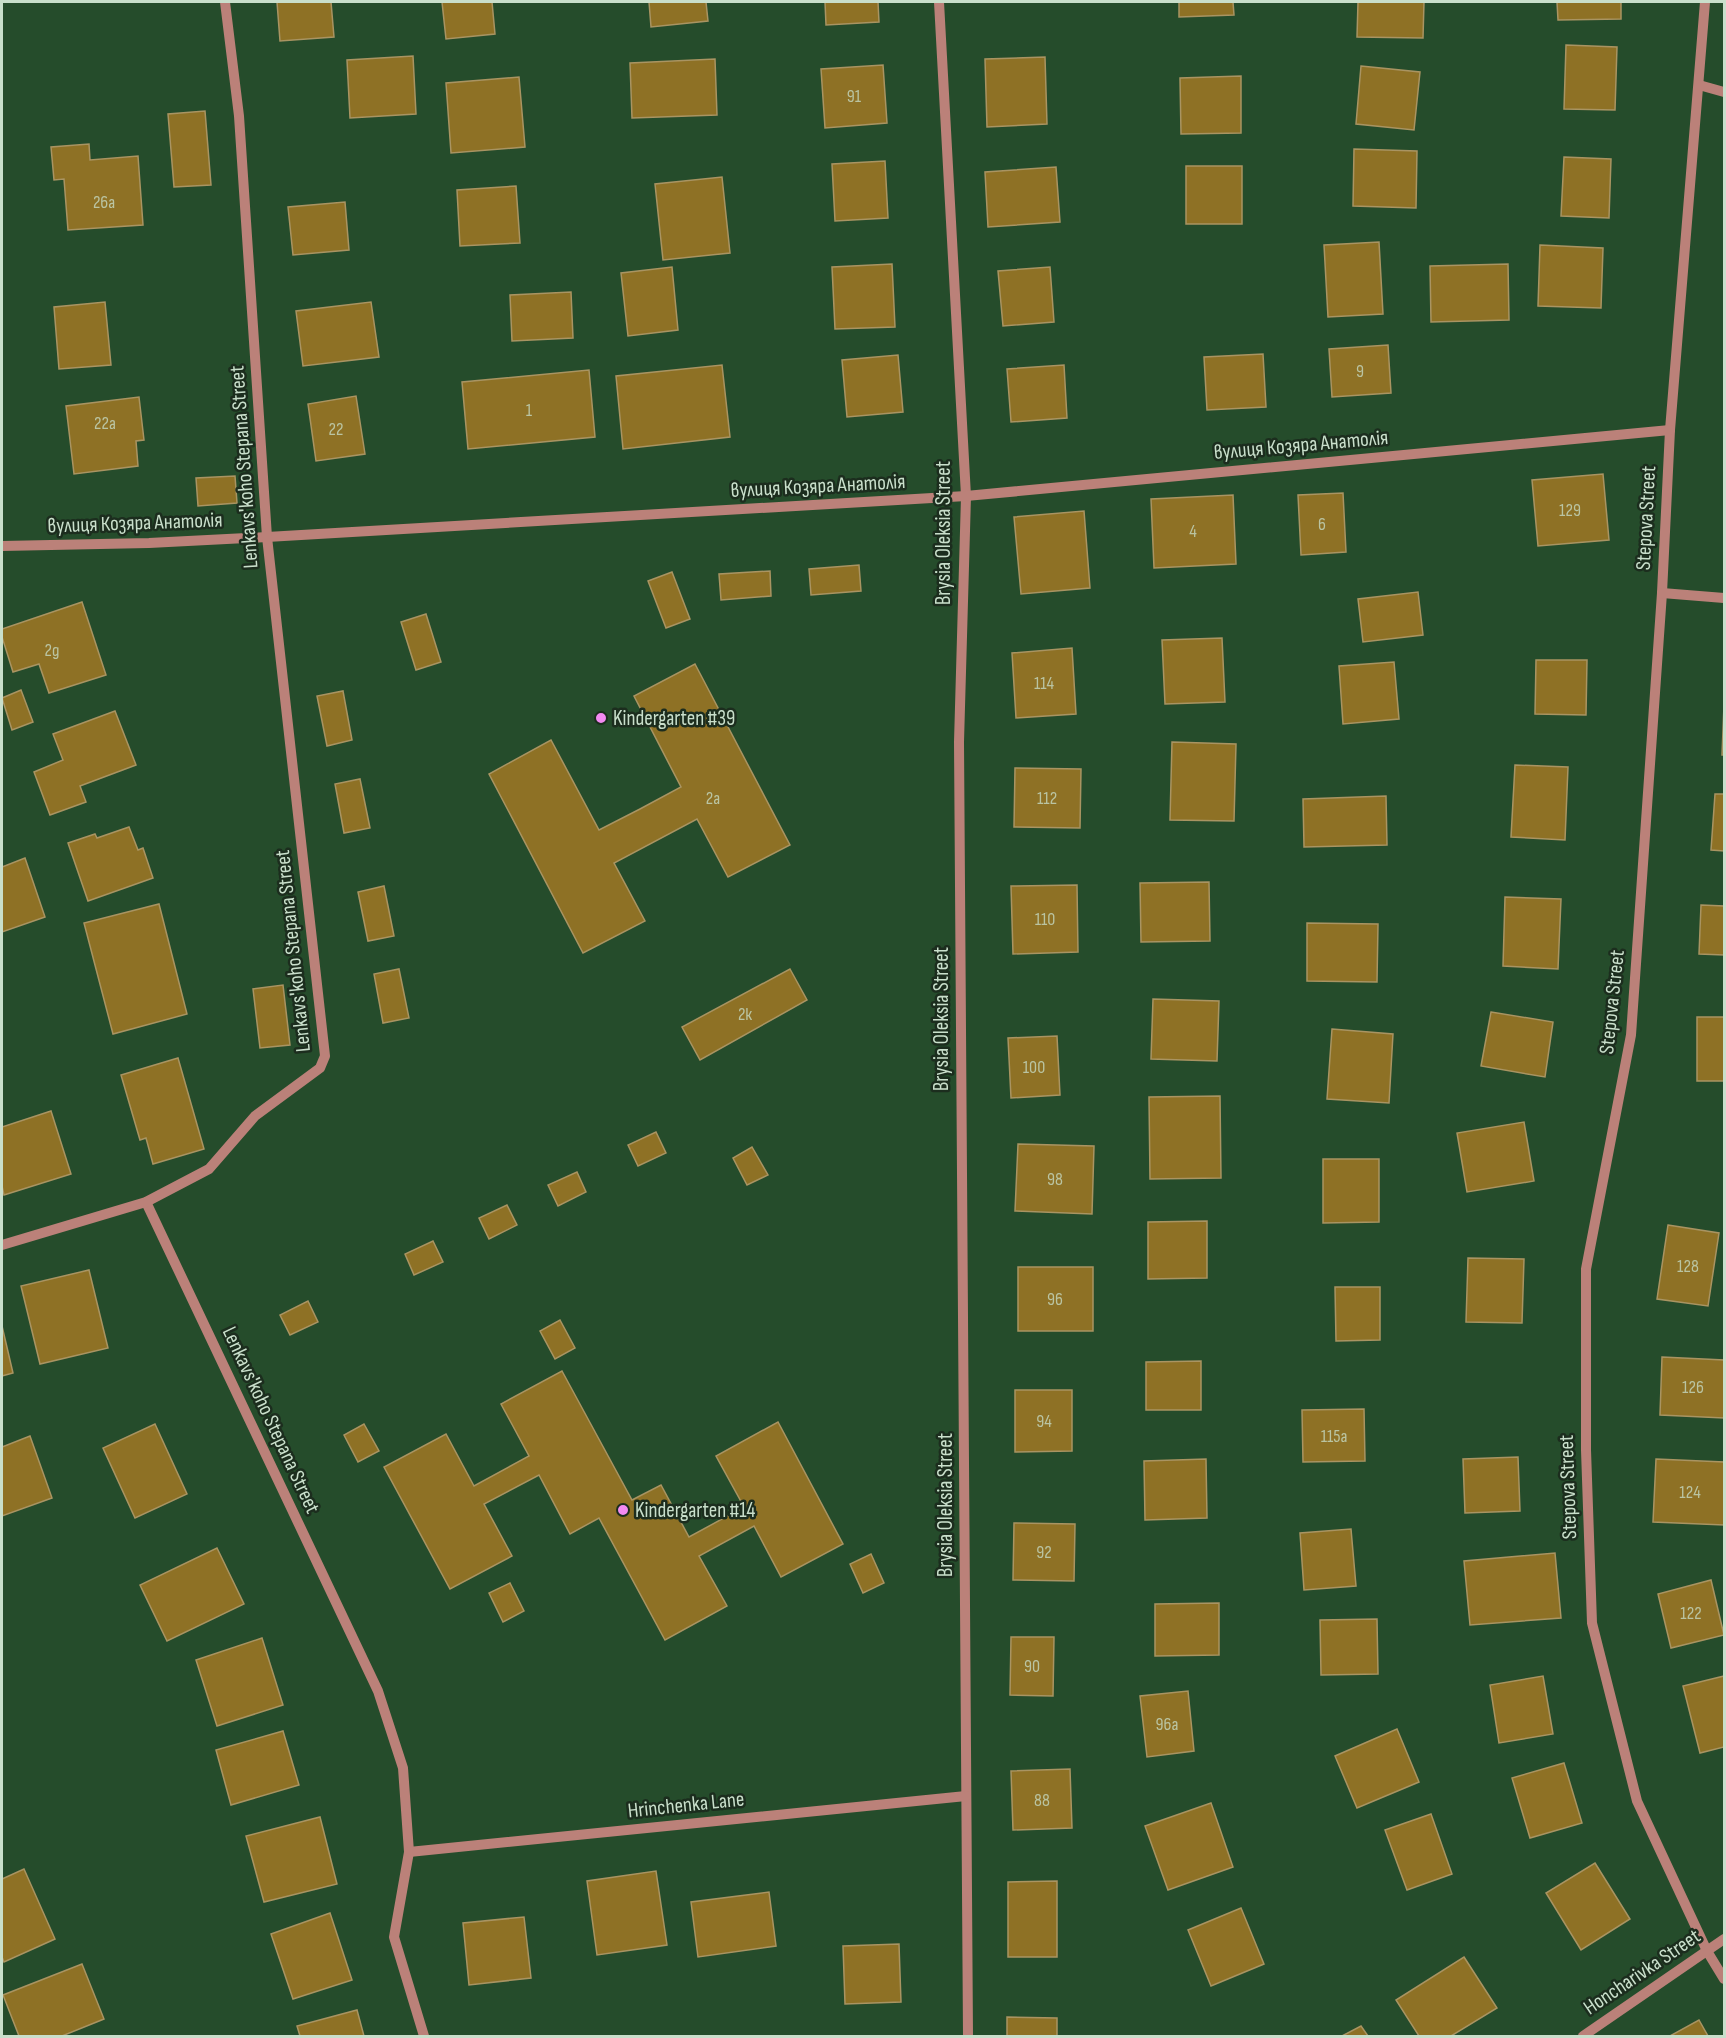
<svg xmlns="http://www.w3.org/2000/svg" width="1726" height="2038" font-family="'Sofia Sans Condensed',sans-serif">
  <rect width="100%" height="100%" fill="#254c2b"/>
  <g fill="#8e7125" stroke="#a99462" stroke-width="1.5">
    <polygon points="277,2 331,2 334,37 280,41"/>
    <polygon points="442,2 492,2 495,34 446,39"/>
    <polygon points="649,2 706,2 708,21 651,27"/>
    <polygon points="825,2 878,2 879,22 826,25"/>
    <polygon points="1179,2 1233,2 1234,15 1179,17"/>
    <polygon points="1358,2 1424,2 1423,38 1357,37"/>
    <polygon points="1557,2 1621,2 1621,19 1558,20"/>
    <polygon points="1566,45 1617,47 1615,110 1564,109"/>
    <polygon points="413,56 416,114 350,118 347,60"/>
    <polygon points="1045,57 1047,124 987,127 985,59"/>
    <polygon points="715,59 717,115 632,118 630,63"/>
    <polygon points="883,65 887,123 825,128 821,69"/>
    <polygon points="1361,66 1420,72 1414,130 1356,124"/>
    <polygon points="1241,76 1241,133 1181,134 1180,78"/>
    <polygon points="519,77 525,147 451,153 446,83"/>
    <polygon points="205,111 211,185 174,187 168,114"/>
    <polygon points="89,144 90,160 138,156 143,225 68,230 64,179 54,180 51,147"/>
    <polygon points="1354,149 1417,151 1416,208 1353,206"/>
    <polygon points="1564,157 1611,159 1609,218 1561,216"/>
    <polygon points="885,161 888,218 835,221 832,164"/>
    <rect x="1186" y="166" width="56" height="58"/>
    <polygon points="1056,167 1060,222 988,227 985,172"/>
    <polygon points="722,177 730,253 663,260 655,184"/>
    <polygon points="516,186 520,243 460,246 457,190"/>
    <polygon points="345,202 349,250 293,255 288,207"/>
    <polygon points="1379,242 1383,314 1328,317 1324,245"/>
    <polygon points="1540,245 1603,248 1601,308 1538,306"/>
    <polygon points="892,264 895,327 835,329 832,267"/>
    <polygon points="1508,264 1509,320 1431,322 1430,266"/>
    <polygon points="672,267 678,330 628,336 621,273"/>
    <polygon points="1050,267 1054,322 1003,326 998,271"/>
    <polygon points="571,292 573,338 512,341 510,295"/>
    <polygon points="105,302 111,365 59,369 54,307"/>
    <polygon points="371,302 379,357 303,366 296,311"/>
    <polygon points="1388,345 1391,393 1332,397 1329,349"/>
    <polygon points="1263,354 1266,407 1207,410 1204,357"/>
    <polygon points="898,355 903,412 847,417 842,360"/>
    <polygon points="722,365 730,437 623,449 616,376"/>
    <polygon points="1064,365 1067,418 1011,422 1007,369"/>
    <polygon points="589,370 595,437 468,449 462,382"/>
    <polygon points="356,396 365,454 316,461 308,404"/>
    <polygon points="139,397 144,440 136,441 138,466 74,474 66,406"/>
    <polygon points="1603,474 1609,540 1538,546 1532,480"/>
    <polygon points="235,476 237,503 198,506 196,478"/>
    <polygon points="1343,493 1346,552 1301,555 1298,495"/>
    <polygon points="1233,495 1236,564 1154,568 1151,499"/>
    <polygon points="1084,511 1090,588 1021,594 1014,517"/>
    <polygon points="859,565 861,591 811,595 809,569"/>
    <polygon points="770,571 771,596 721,600 719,574"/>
    <polygon points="672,572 690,619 666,628 648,581"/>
    <polygon points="1418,592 1423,635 1363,642 1358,599"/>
    <polygon points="82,602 106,675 49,693 39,664 13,672 2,637 2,629"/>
    <polygon points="426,614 441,662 416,670 401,622"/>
    <polygon points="1222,638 1225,702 1165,704 1162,640"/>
    <polygon points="1072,648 1076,714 1016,718 1012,653"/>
    <polygon points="1536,660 1587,660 1586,715 1535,714"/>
    <polygon points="1394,662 1399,719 1343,724 1339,666"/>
    <polygon points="695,664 790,845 728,877 697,819 614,863 645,921 583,953 489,774 551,740 599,830 640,809 681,787 634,696"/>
    <polygon points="21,690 33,722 12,730 2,698"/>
    <polygon points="343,691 352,740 327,746 317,696"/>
    <polygon points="1724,705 1724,755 1722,755"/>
    <polygon points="115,711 136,765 80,786 86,802 50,815 34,772 63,760 53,734"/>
    <polygon points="1172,742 1236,744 1234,821 1170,820"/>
    <polygon points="1515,765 1568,767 1565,840 1511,837"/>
    <polygon points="1015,768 1081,769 1080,828 1014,827"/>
    <polygon points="360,779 370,828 344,833 335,784"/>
    <polygon points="1715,794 1724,794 1724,851 1711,850"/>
    <polygon points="1386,796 1387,845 1304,847 1303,799"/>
    <polygon points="129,827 138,850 143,848 153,878 88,901 68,843 95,834 97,838"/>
    <polygon points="25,858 45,917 2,932 2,867"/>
    <polygon points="1209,882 1210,941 1141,942 1140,883"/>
    <polygon points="1077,885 1078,952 1013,954 1011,886"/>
    <polygon points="384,886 394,936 368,941 358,892"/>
    <polygon points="1505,897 1561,899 1558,969 1503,966"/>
    <polygon points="159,904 187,1014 113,1034 84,923"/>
    <polygon points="1701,905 1724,906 1724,955 1699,954"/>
    <polygon points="1307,923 1378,924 1377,982 1307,981"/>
    <polygon points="399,969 409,1018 383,1023 374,974"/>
    <polygon points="790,969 807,1000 700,1060 682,1027"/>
    <polygon points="283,985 290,1045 260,1048 253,989"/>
    <polygon points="1153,999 1219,1001 1217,1061 1151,1059"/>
    <polygon points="1491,1012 1553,1022 1545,1077 1481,1066"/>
    <rect x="1697" y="1017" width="27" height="64"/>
    <polygon points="1332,1029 1393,1034 1389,1103 1327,1099"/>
    <polygon points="1057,1036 1060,1095 1011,1098 1008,1038"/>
    <polygon points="178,1058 204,1149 153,1164 146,1138 140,1140 121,1075"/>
    <polygon points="1220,1096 1221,1178 1150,1179 1149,1097"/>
    <polygon points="51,1111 71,1174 4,1195 2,1186 2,1127"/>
    <polygon points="1524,1122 1534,1181 1467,1192 1457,1133"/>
    <polygon points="656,1132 666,1153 638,1166 628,1145"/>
    <polygon points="1018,1144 1094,1146 1092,1214 1015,1211"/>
    <polygon points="752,1147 768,1175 747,1185 733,1158"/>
    <polygon points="1323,1159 1379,1159 1379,1222 1323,1223"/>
    <polygon points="577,1172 586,1192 558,1206 548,1185"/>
    <polygon points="507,1205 517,1225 489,1239 479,1218"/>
    <polygon points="1207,1221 1207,1278 1148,1279 1148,1222"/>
    <polygon points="1668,1225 1719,1233 1708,1306 1657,1299"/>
    <polygon points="433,1241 443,1262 414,1275 405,1254"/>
    <polygon points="1468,1258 1524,1259 1522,1323 1466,1322"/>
    <rect x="1018" y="1267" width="75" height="64"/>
    <polygon points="89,1270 108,1348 40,1364 21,1286"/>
    <polygon points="1335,1287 1380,1287 1380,1340 1336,1341"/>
    <polygon points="308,1301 318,1322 290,1335 280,1315"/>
    <polygon points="560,1320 575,1348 555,1359 540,1331"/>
    <polygon points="2,1326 13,1373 2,1376"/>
    <polygon points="1662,1357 1724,1360 1724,1418 1660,1415"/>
    <polygon points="1201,1361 1201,1410 1146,1410 1146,1362"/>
    <polygon points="562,1371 632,1500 661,1485 689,1537 744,1507 716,1456 778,1422 843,1544 781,1577 754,1526 699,1556 727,1606 665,1640 599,1518 570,1534 539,1475 484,1504 512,1556 450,1589 384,1467 446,1434 474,1486 529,1456 501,1404"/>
    <polygon points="1015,1390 1072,1390 1072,1451 1015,1452"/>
    <polygon points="1364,1409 1365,1461 1303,1462 1302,1410"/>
    <polygon points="155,1424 187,1494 135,1518 103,1448"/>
    <polygon points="364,1424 379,1451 358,1462 344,1435"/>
    <polygon points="30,1436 52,1498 2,1516 2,1447"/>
    <polygon points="1518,1457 1520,1511 1465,1513 1463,1459"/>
    <polygon points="1206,1459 1207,1518 1145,1520 1144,1461"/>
    <polygon points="1656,1459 1724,1462 1724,1525 1653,1522"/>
    <polygon points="1014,1523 1075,1524 1074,1581 1013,1580"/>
    <polygon points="1351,1529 1356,1586 1304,1590 1300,1533"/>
    <polygon points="217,1548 244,1604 167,1641 140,1585"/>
    <polygon points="1555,1553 1561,1618 1470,1625 1464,1561"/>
    <polygon points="871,1554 884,1583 863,1593 850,1564"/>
    <polygon points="1711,1580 1724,1635 1671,1648 1658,1594"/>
    <polygon points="510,1583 524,1611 503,1622 489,1593"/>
    <polygon points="1219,1603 1219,1655 1155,1656 1155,1604"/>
    <polygon points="1377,1619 1378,1674 1321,1675 1320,1620"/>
    <polygon points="1011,1637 1054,1637 1053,1696 1010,1695"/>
    <polygon points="262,1638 283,1705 217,1726 196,1660"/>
    <polygon points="1543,1676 1553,1734 1499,1743 1490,1685"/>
    <polygon points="1724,1676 1724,1747 1700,1753 1683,1686"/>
    <polygon points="1188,1691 1194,1751 1147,1757 1140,1696"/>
    <polygon points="1397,1729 1419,1782 1357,1808 1335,1756"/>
    <polygon points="283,1731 299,1785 231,1805 216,1750"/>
    <polygon points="1564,1763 1582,1823 1530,1838 1512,1778"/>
    <polygon points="1070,1769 1072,1828 1013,1830 1011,1771"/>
    <polygon points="1211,1803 1233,1867 1168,1890 1145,1826"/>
    <polygon points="1431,1814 1452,1874 1407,1890 1385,1830"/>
    <polygon points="320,1817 337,1884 264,1902 246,1836"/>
    <polygon points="1595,1863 1630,1919 1581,1950 1546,1893"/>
    <polygon points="24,1869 55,1939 4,1962 2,1957 2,1879"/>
    <polygon points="656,1871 667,1945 597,1955 587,1881"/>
    <polygon points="1057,1881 1057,1957 1008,1957 1008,1882"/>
    <polygon points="769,1892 776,1946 698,1957 691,1902"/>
    <polygon points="1241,1908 1264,1964 1211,1986 1188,1930"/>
    <polygon points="330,1913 352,1980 293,1999 271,1934"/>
    <polygon points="524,1917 531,1978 469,1985 463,1923"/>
    <polygon points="899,1944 901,2002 845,2004 843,1946"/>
    <polygon points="1464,1957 1497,2008 1451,2036 1419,2036 1396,2000"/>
    <polygon points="82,1964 104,2019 62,2036 19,2036 3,1995"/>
    <polygon points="357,2010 364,2036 300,2036 297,2026"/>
    <polygon points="1007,2017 1057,2018 1057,2036 1007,2036"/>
    <polygon points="1699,2020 1708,2036 1670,2036"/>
    <polygon points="1361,2026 1368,2036 1342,2036"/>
  </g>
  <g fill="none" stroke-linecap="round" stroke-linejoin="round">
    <g stroke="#bb8179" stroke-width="10">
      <polyline points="939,2 966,496 959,742 968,2036"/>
      <polyline points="1705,2 1670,430 1662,593 1631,1035 1586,1269 1586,1450 1592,1623 1637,1801 1707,1951 1724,1979"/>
      <polyline points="1699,85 1724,92"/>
      <polyline points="2,546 149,543 267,537 966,496 1670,430"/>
      <polyline points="1662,593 1724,598"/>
      <polyline points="146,1202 378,1691 403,1768 409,1852 394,1937 424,2036"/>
      <polyline points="2,1245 146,1202 209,1169 255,1116 320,1068 325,1056 267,537 239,116 225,2"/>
      <polyline points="409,1852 966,1796"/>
      <polyline points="1583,2036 1724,1939"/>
    </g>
  </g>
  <g fill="#f38af2" stroke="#1c2d1e" stroke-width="2">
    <circle cx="601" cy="718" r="6"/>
    <circle cx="623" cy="1510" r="6"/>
  </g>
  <g text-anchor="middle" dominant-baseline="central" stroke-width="5" stroke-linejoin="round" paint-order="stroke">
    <g font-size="18" fill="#bac4a2">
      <text x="854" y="96">91</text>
      <text x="104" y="202">26а</text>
      <text x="1360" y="371">9</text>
      <text x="529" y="410">1</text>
      <text x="105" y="423">22а</text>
      <text x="336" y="429">22</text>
      <text x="1570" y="510">129</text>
      <text x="1322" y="524">6</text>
      <text x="1193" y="531">4</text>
      <text x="52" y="650">2д</text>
      <text x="1044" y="683">114</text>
      <text x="713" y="798">2а</text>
      <text x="1047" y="798">112</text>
      <text x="1045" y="919">110</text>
      <text x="745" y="1014">2к</text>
      <text x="1034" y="1067">100</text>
      <text x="1055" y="1179">98</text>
      <text x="1688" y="1266">128</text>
      <text x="1055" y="1299">96</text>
      <text x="1693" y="1387">126</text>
      <text x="1044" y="1421">94</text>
      <text x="1334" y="1436">115а</text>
      <text x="1690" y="1492">124</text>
      <text x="1044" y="1552">92</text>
      <text x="1691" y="1613">122</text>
      <text x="1032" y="1666">90</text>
      <text x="1167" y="1724">96а</text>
      <text x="1042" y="1800">88</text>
    </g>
    <g font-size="21" fill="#c9dfcb" stroke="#1c2d1e">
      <text transform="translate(1301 445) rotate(-5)">вулиця Козяра Анатолія</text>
      <text transform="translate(244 467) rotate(-94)">Lenkavsʹkoho Stepana Street</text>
      <text transform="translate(818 486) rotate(-3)">вулиця Козяра Анатолія</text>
      <text transform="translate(1646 518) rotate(-87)">Stepova Street</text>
      <text transform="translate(135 523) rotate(-2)">вулиця Козяра Анатолія</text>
      <text transform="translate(943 533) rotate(-90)">Brysia Oleksia Street</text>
      <text transform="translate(293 951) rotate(-96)">Lenkavsʹkoho Stepana Street</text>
      <text transform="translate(1612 1002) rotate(-84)">Stepova Street</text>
      <text transform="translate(941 1019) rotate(-90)">Brysia Oleksia Street</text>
      <text transform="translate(271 1420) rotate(65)">Lenkavsʹkoho Stepana Street</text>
      <text transform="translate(1568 1487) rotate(-92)">Stepova Street</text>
      <text transform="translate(945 1505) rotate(-90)">Brysia Oleksia Street</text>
      <text transform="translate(686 1805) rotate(-6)">Hrinchenka Lane</text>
      <text transform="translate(1642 1972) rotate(-34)">Honcharivka Street</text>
    </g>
    <g font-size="21" fill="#c9dfcb" stroke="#1c2d1e" text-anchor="start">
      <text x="613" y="718">Kindergarten #39</text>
      <text x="635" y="1510">Kindergarten #14</text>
    </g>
  </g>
  <rect width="1726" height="2038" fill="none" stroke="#c9dfcb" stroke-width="6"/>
</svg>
